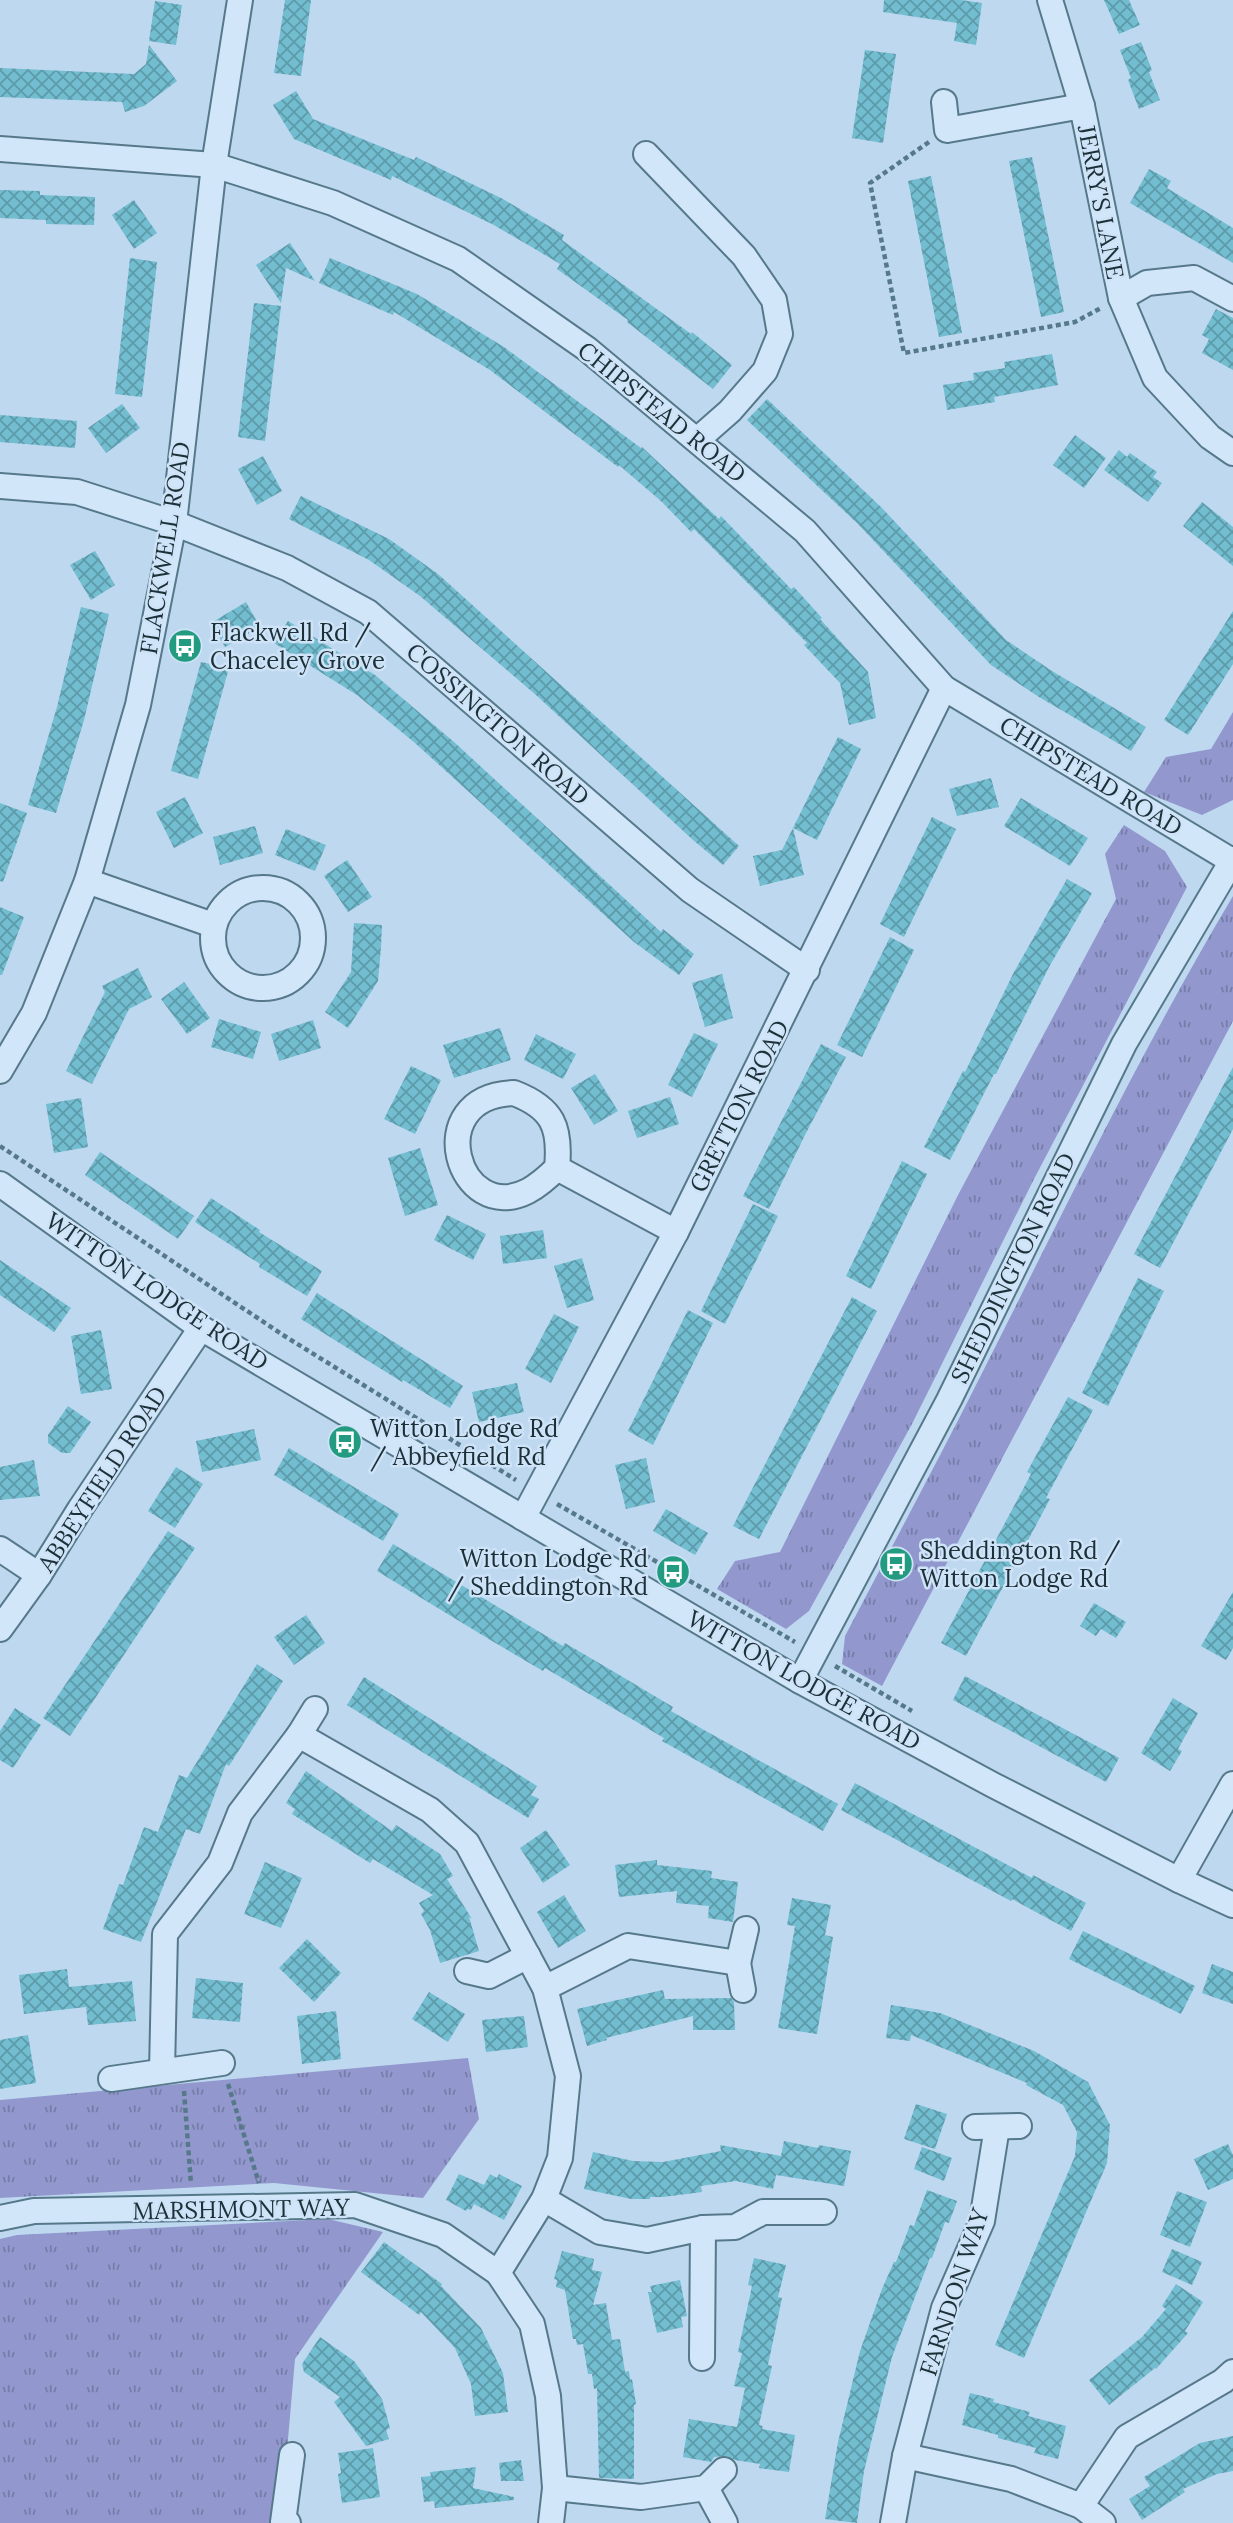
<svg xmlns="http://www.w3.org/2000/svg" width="1233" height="2523" font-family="Lora,serif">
  <defs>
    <pattern id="grass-tufts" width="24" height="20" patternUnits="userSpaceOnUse" patternTransform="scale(1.75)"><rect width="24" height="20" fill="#9298ce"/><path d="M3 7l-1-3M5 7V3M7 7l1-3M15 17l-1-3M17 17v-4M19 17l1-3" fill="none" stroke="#767ca8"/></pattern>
    <pattern id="building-cross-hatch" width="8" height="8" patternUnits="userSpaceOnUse" patternTransform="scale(1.75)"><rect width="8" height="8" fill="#72bdd0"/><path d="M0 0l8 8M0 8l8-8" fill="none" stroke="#5d9aaa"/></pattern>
  </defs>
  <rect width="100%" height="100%" fill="#bed8f0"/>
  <g fill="url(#grass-tufts)">
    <polygon points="1233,712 1233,800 1202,815 1144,792 1166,757 1211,749"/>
    <polygon points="1124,825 1165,851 1187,887 1033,1181 912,1424 809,1611 786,1629 717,1589 735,1561 780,1552 958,1195 1116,899 1105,854"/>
    <path d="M 1233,896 L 1233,1021 L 882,1686 L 842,1664 L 845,1636 C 889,1552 934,1468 977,1383 C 1060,1219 1139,1054 1233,896 Z"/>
    <polygon points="468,2058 479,2119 423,2198 274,2183 0,2198 0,2100"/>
    <polygon points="328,2219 383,2232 295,2359 287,2451 274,2523 0,2523 0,2239 17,2235"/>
  </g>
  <g fill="url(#building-cross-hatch)">
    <polygon points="285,0 311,0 301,76 274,73"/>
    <polygon points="884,0 961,0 982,3 976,45 954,41 957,23 883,12"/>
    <polygon points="1104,0 1129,0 1140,25 1119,34"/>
    <polygon points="155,1 182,5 176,45 149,41"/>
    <polygon points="1141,42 1152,70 1149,72 1160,100 1139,109 1128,80 1131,78 1120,50"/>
    <polygon points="149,45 177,81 144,106 125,112 122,102 0,97 0,68 134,74 146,64"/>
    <polygon points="865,50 896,54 883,143 852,138"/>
    <polygon points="296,91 313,119 414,160 416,157 503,199 564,235 562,240 691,334 692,332 732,365 713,389 627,322 628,320 557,269 560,264 535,249 492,224 392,176 391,180 294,139 273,105"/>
    <polygon points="1032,157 1064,312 1041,317 1009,161"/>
    <polygon points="1149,169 1171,181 1167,188 1233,228 1233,263 1130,203"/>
    <polygon points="931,176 962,333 939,337 908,181"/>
    <polygon points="0,190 40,191 40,195 95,197 94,225 46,224 46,220 0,218"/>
    <polygon points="134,200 157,233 134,249 112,215"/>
    <polygon points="290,243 315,281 286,268 281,303 256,265"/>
    <polygon points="130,258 157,262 142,397 115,394"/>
    <polygon points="330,258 417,294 504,347 641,448 642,447 719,519 721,516 791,589 794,587 822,618 820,619 868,672 876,718 849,725 840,683 804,645 807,643 694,529 691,532 662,502 619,465 618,467 490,370 394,312 393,315 319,283"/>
    <polygon points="254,303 281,306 265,441 238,437"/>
    <polygon points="1216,309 1233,318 1233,370 1202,353 1209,339 1202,335"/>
    <polygon points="1052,354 1058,385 994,397 995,402 947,410 943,385 974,380 973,373 1005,368 1004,362"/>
    <polygon points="767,399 881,507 1006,640 1052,671 1146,727 1131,751 1039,697 991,665 858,524 747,420"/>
    <polygon points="122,404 140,428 106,453 88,428"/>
    <polygon points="0,415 77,421 75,448 0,442"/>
    <polygon points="1075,435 1106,458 1084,488 1053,465"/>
    <polygon points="1119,450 1127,457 1130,453 1157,472 1153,477 1162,483 1148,502 1104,470"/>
    <polygon points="263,456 282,491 257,505 238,469"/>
    <polygon points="301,496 389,539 438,574 739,846 723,865 693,840 536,695 420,596 369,560 289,519"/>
    <polygon points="1202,502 1233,527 1233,566 1183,526"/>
    <polygon points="95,551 115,585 91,600 70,565"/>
    <polygon points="246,602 260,627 225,647 211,623"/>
    <polygon points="81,607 109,614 84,720 56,813 28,805 57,707"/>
    <polygon points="1233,611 1233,664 1188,735 1164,720"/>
    <polygon points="288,621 375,675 454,742 661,932 663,929 694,954 679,975 634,942 415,743 357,695 274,643"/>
    <polygon points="201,662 229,668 198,779 171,771"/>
    <polygon points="838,737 861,749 817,840 793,828"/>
    <polygon points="991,778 999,807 957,816 949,789"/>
    <polygon points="185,797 203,833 174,848 156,812"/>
    <polygon points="1021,798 1088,838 1070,866 1004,826"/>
    <polygon points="0,803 27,813 3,882 0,881"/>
    <polygon points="932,817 956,829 904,937 880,924"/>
    <polygon points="255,826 263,853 220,865 213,837"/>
    <polygon points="793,828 804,875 760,886 753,856 782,850"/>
    <polygon points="286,829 326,845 315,871 275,855"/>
    <polygon points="347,860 372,897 348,912 324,876"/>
    <polygon points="1067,879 1092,893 1049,967 996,1074 994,1074 950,1160 924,1147 963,1071 965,1072 1014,972"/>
    <polygon points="0,907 24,917 2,975 0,975"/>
    <polygon points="354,923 382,925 381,947 378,981 348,1028 325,1012 351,972"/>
    <polygon points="890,937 914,950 862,1057 837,1045"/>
    <polygon points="138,968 152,997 129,1009 92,1084 66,1071 105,992 102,986"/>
    <polygon points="722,974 733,1018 705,1027 692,983"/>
    <polygon points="184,982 210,1018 187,1034 161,999"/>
    <polygon points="219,1019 261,1032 253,1059 211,1047"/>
    <polygon points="313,1020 321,1048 279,1061 271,1034"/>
    <polygon points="500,1028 511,1060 454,1078 443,1045"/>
    <polygon points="694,1033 718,1044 692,1097 668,1085"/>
    <polygon points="536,1034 576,1054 563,1079 524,1060"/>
    <polygon points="821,1044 846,1057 806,1133 769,1209 743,1196"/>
    <polygon points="411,1066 441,1080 415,1134 384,1119"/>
    <polygon points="1233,1067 1233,1129 1160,1268 1134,1254"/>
    <polygon points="595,1074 618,1111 594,1125 571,1088"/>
    <polygon points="670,1097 679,1124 637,1138 628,1111"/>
    <polygon points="81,1098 88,1147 54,1153 46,1104"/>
    <polygon points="420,1148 438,1205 405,1216 388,1158"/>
    <polygon points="100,1152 194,1216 178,1239 85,1175"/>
    <polygon points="902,1161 927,1174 871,1289 846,1276"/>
    <polygon points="211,1198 260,1230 259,1232 322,1271 307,1296 259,1267 260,1264 195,1222"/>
    <polygon points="753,1204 778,1216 725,1324 701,1311"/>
    <polygon points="447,1215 486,1234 473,1260 434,1240"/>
    <polygon points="543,1230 547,1258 503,1264 500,1236"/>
    <polygon points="582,1258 594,1300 567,1308 554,1266"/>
    <polygon points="0,1260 71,1308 54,1332 0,1295"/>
    <polygon points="1138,1278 1164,1291 1108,1406 1082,1393"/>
    <polygon points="317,1293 463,1386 450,1408 403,1380 402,1382 301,1319"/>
    <polygon points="852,1297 877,1311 759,1539 733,1526"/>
    <polygon points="688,1310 713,1323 653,1445 628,1431"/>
    <polygon points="554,1314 579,1327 551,1383 525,1369"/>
    <polygon points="101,1330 112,1389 81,1394 71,1336"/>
    <polygon points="517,1383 524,1412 479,1422 472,1392"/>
    <polygon points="1068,1397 1093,1410 1046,1498 1050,1499 966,1656 941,1643 1031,1474 1027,1472"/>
    <polygon points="68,1406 91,1422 70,1453 62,1453 48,1443 48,1435"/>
    <polygon points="254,1429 261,1460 202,1472 196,1441"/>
    <polygon points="289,1448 399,1514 383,1541 274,1475"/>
    <polygon points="646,1458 655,1502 626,1509 615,1465"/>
    <polygon points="34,1460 40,1496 0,1500 0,1467"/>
    <polygon points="176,1467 203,1484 175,1528 148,1511"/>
    <polygon points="666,1509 708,1533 695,1555 653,1531"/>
    <polygon points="168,1531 195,1548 70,1736 43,1718"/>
    <polygon points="393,1544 563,1646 565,1643 616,1673 673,1707 671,1711 704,1730 838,1804 823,1831 662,1741 664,1738 545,1668 543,1671 492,1641 377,1571"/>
    <polygon points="1233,1592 1233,1648 1226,1660 1201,1646"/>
    <polygon points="1094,1603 1126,1622 1116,1638 1101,1629 1096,1636 1080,1626"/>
    <polygon points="306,1615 325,1643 294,1665 274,1637"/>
    <polygon points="257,1664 283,1681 229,1766 226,1764 200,1834 186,1829 141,1942 103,1929 119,1884 123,1885 144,1827 158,1832 179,1775 187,1778"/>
    <polygon points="965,1676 1119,1758 1106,1782 953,1700"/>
    <polygon points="364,1677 537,1786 531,1795 539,1799 528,1818 347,1705"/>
    <polygon points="1173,1698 1198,1713 1178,1749 1182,1751 1170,1771 1141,1753"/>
    <polygon points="15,1708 41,1725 13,1768 0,1760 0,1731"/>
    <polygon points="306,1771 392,1831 396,1825 440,1854 453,1876 447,1879 472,1919 469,1917 479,1951 440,1963 430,1930 421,1914 424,1911 419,1903 433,1895 373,1859 370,1863 292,1814 295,1809 286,1803"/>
    <polygon points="855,1783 1032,1878 1033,1875 1086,1903 1071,1931 1012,1899 1011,1901 841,1810"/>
    <polygon points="546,1830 570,1865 543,1883 520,1848"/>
    <polygon points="657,1860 657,1865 712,1871 711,1878 738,1882 733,1922 708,1918 709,1906 676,1903 677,1891 619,1897 615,1865"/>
    <polygon points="265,1862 302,1878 281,1928 244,1914"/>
    <polygon points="564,1895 586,1931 558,1948 537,1912"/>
    <polygon points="792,1898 831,1905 825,1935 833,1937 817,2034 778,2028 795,1926 787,1925"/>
    <polygon points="1083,1931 1195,1986 1181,2014 1069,1959"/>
    <polygon points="307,1939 341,1973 314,2002 279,1968"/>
    <polygon points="1212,1964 1233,1972 1233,2004 1202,1993"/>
    <polygon points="67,1969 69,1987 132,1981 136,2021 88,2025 86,2007 24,2014 19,1975"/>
    <polygon points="196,1978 243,1983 240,2022 192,2018"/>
    <polygon points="663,1990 665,1999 731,1998 734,2002 735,2030 693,2030 693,2016 606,2038 607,2040 587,2046 577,2009"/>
    <polygon points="429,1992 465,2014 448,2042 412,2019"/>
    <polygon points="891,2005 940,2013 1034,2051 1088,2082 1110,2125 1107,2163 1024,2358 995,2345 1075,2156 1077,2132 1063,2105 1026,2085 1027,2083 911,2035 910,2041 886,2038"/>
    <polygon points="336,2011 341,2059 302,2064 297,2016"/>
    <polygon points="524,2016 528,2047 486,2052 482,2020"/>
    <polygon points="28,2035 36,2083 0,2089 0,2040"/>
    <polygon points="916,2104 947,2114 935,2149 904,2139"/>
    <polygon points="784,2141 818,2148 819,2145 851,2151 844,2186 776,2175 773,2189 736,2181 701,2186 702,2192 663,2197 650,2197 650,2199 631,2199 584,2189 593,2152 633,2161 663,2162 721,2151 720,2145 781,2156"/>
    <polygon points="1228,2144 1233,2155 1233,2179 1208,2190 1194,2159"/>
    <polygon points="922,2147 952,2158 944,2181 914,2169"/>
    <polygon points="459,2174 484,2185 490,2174 497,2178 499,2174 522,2186 504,2220 474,2204 471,2210 467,2209 466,2211 446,2200"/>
    <polygon points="927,2190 957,2201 949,2223 945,2222 932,2258 930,2258 892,2357 864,2471 857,2523 825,2519 838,2442 860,2351 882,2289 894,2262 896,2262 910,2225 914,2226"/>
    <polygon points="1177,2191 1207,2202 1190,2247 1160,2235"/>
    <polygon points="384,2242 442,2284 441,2286 481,2328 503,2373 508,2412 475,2416 471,2384 455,2348 421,2312 419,2315 361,2272"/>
    <polygon points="1172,2249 1202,2262 1192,2285 1162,2272"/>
    <polygon points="562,2251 594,2259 592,2270 602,2272 593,2305 606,2303 612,2340 620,2339 625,2372 629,2371 630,2380 632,2379 636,2404 634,2405 634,2479 599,2478 597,2388 594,2389 592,2374 588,2374 583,2344 577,2345 576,2339 573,2339 565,2290 556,2287 557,2280 554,2279"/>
    <polygon points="754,2258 786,2265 778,2297 782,2298 768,2365 772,2366 759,2425 763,2426 762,2429 795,2435 789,2472 759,2468 760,2464 735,2460 727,2456 714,2457 711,2462 683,2457 689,2419 737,2427 745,2388 734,2386 742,2353 738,2352 752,2286 748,2285"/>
    <polygon points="680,2280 687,2316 681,2317 683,2327 657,2333 648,2292 652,2292 650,2286"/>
    <polygon points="1176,2284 1203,2302 1185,2331 1188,2333 1156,2369 1155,2368 1109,2405 1089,2380 1142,2337 1166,2309 1162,2306"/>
    <polygon points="320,2337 354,2361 382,2399 390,2428 386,2430 389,2439 366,2446 334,2402 340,2397 304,2372 302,2364"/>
    <polygon points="970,2393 994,2399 993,2402 1030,2412 1028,2416 1066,2426 1058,2459 1034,2453 1036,2448 998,2438 998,2435 962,2425"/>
    <polygon points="1233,2436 1233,2471 1217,2474 1183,2489 1185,2492 1142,2520 1129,2499 1150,2486 1144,2477 1200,2443"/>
    <polygon points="373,2448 380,2497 342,2503 338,2474 341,2473 338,2453"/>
    <polygon points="521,2460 524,2481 501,2481 499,2463"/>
    <polygon points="476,2467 473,2488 514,2497 514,2500 435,2508 434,2501 424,2502 421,2477 431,2476 430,2472"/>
  </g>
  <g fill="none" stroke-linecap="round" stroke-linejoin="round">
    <g stroke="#567989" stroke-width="28">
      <g id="minor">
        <polyline points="1050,0 1082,106 1121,298 1155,378 1210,437 1233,453"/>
        <polyline points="944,102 947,130 1082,106"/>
        <polyline points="0,149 214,165 333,203 458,259 587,349 805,531 944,688 1232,861"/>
        <polyline points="646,154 744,256 774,300 780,334 765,371 730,411 697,440"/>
        <polyline points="1121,298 1147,283 1194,278 1233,299"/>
        <polyline points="0,486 77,492 174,523 287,568 368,612 690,890 807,970"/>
        <polyline points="87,881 213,925"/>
        <circle cx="263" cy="938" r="50"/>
        <polyline points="0,1071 34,1013 87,881 138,705 174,523 214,165 240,0"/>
        <path d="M 514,1093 C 553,1108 561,1127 557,1168 C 548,1177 539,1185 528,1191 C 458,1227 419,1096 514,1093 Z"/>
        <polyline points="557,1168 676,1232"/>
        <polyline points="0,1184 201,1328 800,1681 993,1785 1179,1880 1233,1905"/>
        <polyline points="523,1518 676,1232 944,688"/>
        <polyline points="0,1549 39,1575"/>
        <polyline points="0,1629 39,1575 80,1509 201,1328"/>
        <polyline points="800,1681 949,1400 1124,1044 1233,859"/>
        <polyline points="299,1735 430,1810 467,1843 545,1988 568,2076 560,2158 544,2199 498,2273"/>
        <polyline points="1179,1880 1233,1784"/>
        <polyline points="738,1963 746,1929"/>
        <polyline points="467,1971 489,1976 528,1956"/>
        <polyline points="545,1988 628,1946 738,1963 743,1990"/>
        <polyline points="162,2071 165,1934 220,1863 240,1813 299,1735 315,1709"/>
        <polyline points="111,2079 222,2063"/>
        <polyline points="975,2127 1019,2126"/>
        <polyline points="544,2199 600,2232 647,2240 703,2228 735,2227 763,2212 824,2212"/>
        <polyline points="0,2218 34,2211 355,2205 443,2235 498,2273 532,2324 548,2396 555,2488 551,2523"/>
        <polyline points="702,2358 703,2228"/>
        <polyline points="905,2456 1011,2479 1081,2506 1103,2523"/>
        <polyline points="555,2488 641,2497 706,2488 725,2523"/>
        <polyline points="706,2488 724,2470"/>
        <polyline points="1081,2506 1127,2437 1223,2381 1233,2372"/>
        <polyline points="288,2523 283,2522 292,2455"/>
        <polyline points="893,2523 905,2456 944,2308 982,2221 997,2127"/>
      </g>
    </g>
    <g stroke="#567989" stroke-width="4.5" stroke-dasharray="5 3.5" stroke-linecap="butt">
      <polyline points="929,142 870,183 904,353 1075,322 1101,308"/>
      <polyline points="0,1146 283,1335 516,1480"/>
      <polyline points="557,1504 795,1642"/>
      <polyline points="835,1666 912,1711"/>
      <polyline points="228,2084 259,2183"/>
      <polyline points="184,2091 191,2184"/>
    </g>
    <use href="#minor" stroke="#d2e6fa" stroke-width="24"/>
  </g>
  <defs>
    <g id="bus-disc" transform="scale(1.75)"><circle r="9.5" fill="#239b80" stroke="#cee3f7"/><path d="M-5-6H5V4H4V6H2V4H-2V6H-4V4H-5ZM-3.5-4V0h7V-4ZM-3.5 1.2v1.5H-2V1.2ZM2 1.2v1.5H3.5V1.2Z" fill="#fff"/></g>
  </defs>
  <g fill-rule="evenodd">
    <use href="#bus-disc" x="185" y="646"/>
    <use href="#bus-disc" x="345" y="1442"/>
    <use href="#bus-disc" x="896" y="1564"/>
    <use href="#bus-disc" x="673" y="1572"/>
  </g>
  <g text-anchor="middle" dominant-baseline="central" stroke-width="5" stroke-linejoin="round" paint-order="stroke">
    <g font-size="24" fill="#1c3038" stroke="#cee3f7">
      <text transform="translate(1101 202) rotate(79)">JERRY'S LANE</text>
      <text transform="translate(662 412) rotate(39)">CHIPSTEAD ROAD</text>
      <text transform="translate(165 548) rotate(-81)">FLACKWELL ROAD</text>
      <text transform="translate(498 724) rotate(41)">COSSINGTON ROAD</text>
      <text transform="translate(1091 776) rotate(31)">CHIPSTEAD ROAD</text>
      <text transform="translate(739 1106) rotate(-63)">GRETTON ROAD</text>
      <text transform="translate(1013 1268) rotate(-64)">SHEDDINGTON ROAD</text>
      <text transform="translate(157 1291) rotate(34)">WITTON LODGE ROAD</text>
      <text transform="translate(102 1479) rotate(-57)">ABBEYFIELD ROAD</text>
      <text transform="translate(804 1680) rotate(29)">WITTON LODGE ROAD</text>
      <text transform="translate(241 2209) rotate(-1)">MARSHMONT WAY</text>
      <text transform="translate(954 2292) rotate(-72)">FARNDON WAY</text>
    </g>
    <g font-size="24" fill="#1c3038" stroke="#cee3f7" text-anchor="start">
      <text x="210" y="632">Flackwell Rd /<tspan x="210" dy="28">Chaceley Grove</tspan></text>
      <text x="370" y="1428">Witton Lodge Rd<tspan x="370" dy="28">/ Abbeyfield Rd</tspan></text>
      <text x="920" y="1550">Sheddington Rd /<tspan x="920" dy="28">Witton Lodge Rd</tspan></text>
      <text x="648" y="1558" text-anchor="end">Witton Lodge Rd<tspan x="648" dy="28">/ Sheddington Rd</tspan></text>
    </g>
  </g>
</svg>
